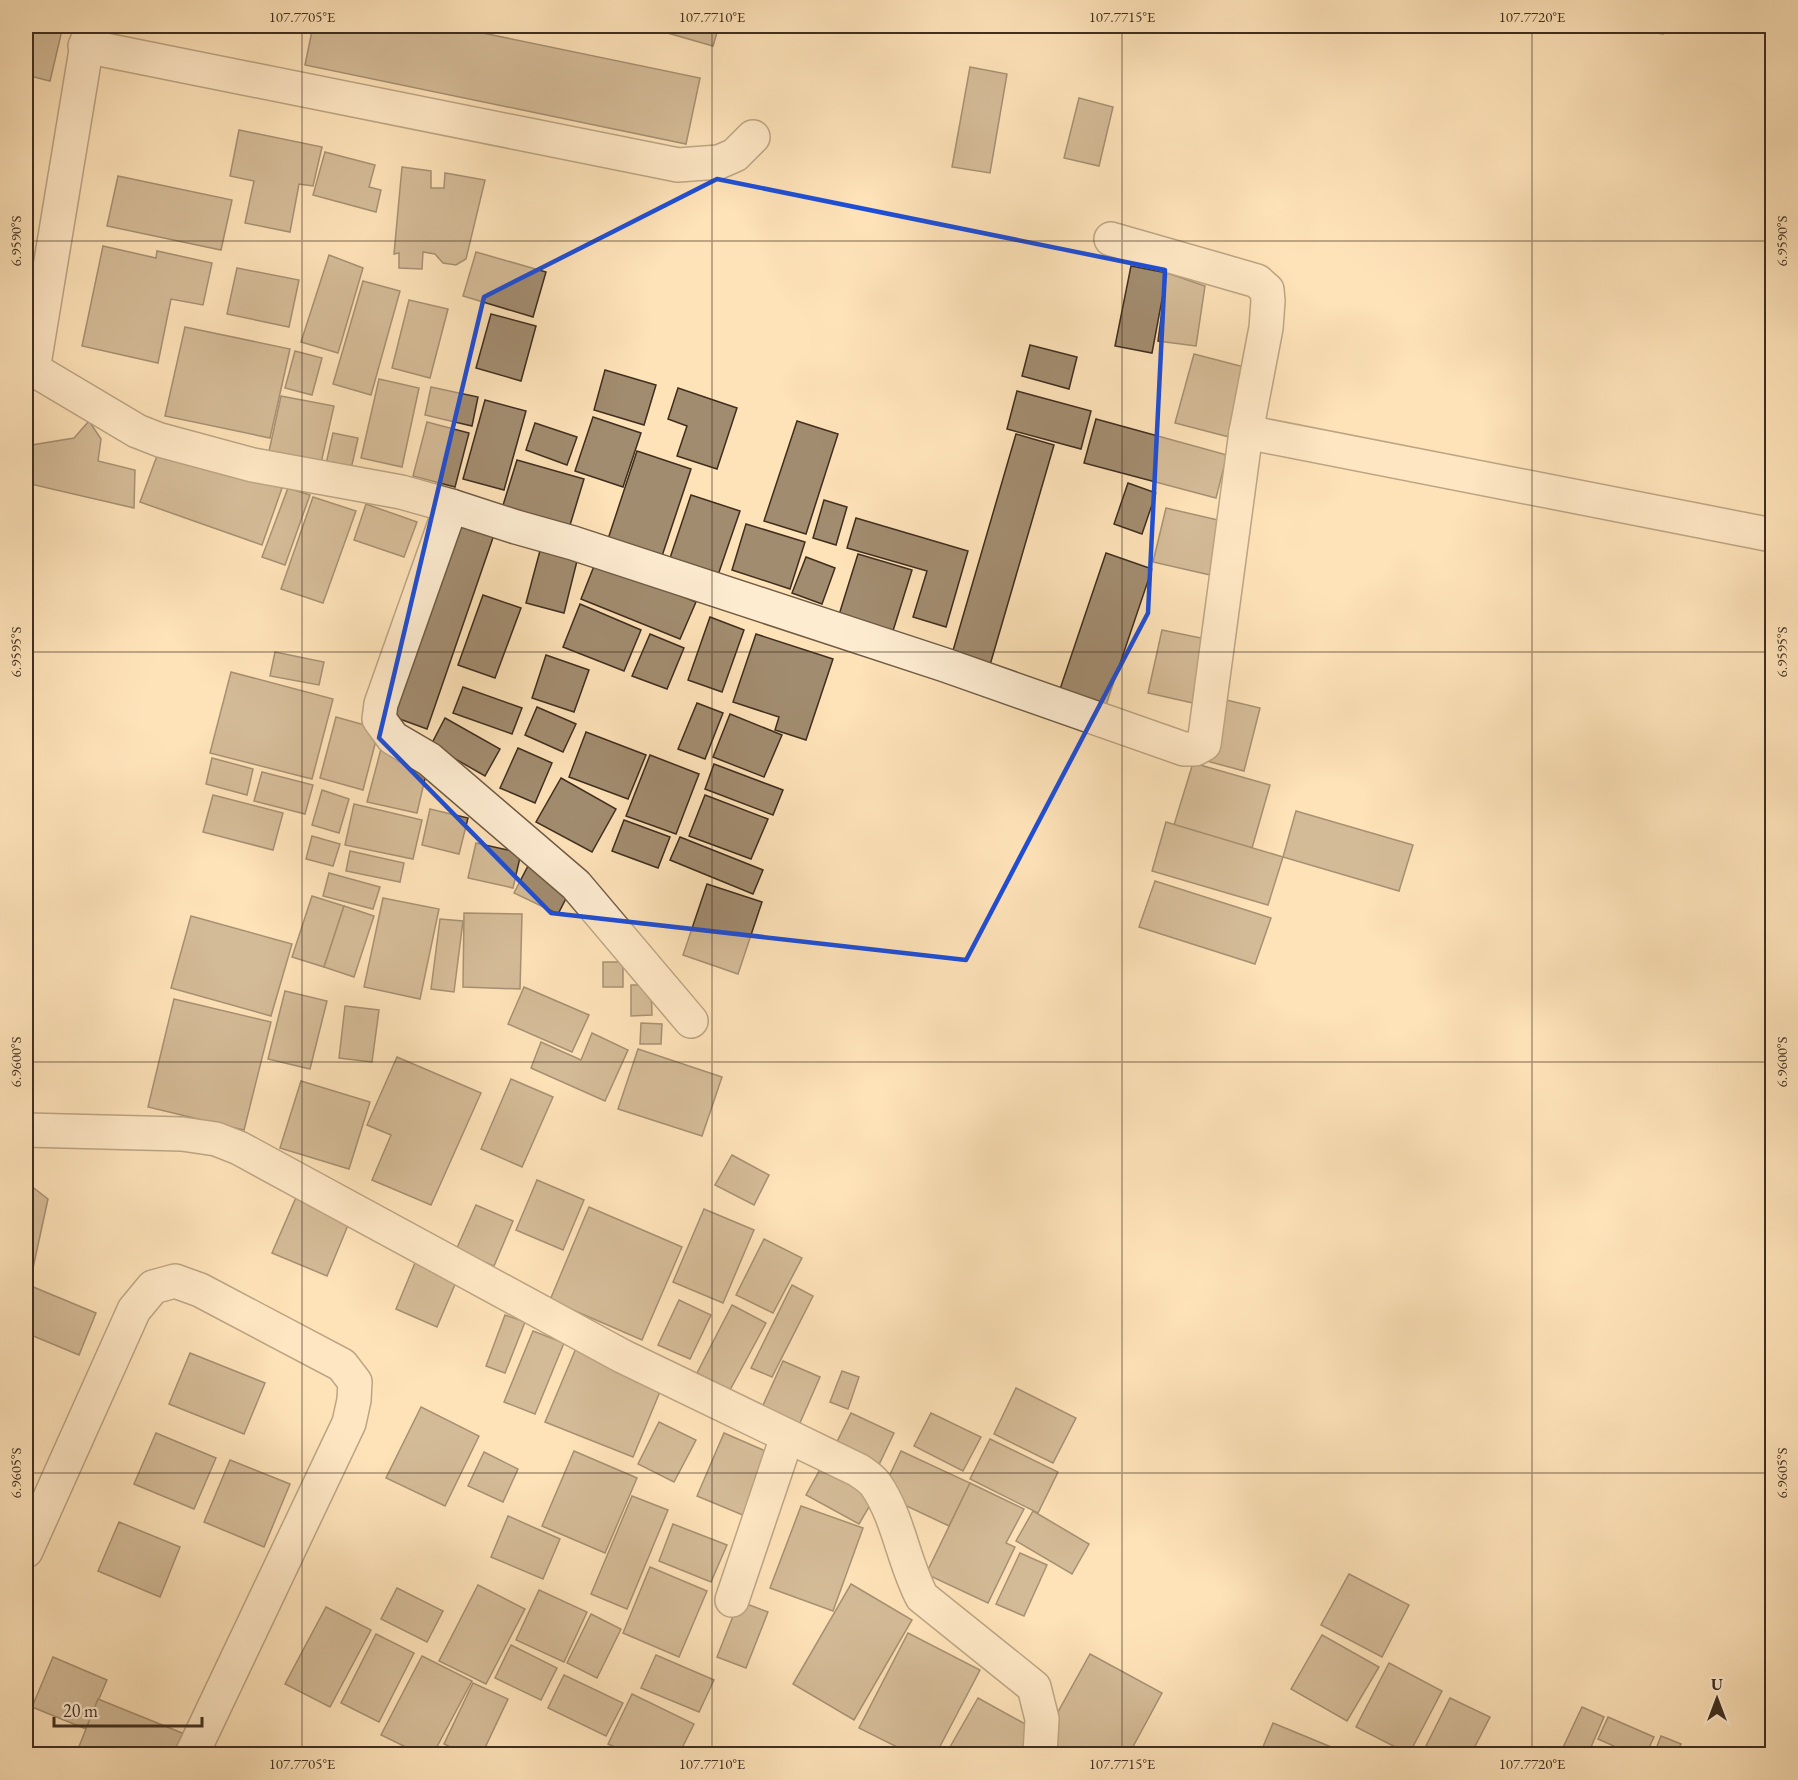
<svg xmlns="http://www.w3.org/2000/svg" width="1798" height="1780" font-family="'EB Garamond',serif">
  <rect width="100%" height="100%" fill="#fee2b8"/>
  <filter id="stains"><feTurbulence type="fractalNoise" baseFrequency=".00333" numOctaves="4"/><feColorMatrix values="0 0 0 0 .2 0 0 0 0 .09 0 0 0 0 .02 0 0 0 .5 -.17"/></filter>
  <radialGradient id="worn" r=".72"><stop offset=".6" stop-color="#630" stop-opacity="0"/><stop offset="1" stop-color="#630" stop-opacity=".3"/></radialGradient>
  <g fill="#a28c6f" stroke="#3f2e1f" stroke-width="1.5">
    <polygon points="26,26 63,26 50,81 26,75"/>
    <polygon points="313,26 449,26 700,78 686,144 305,65"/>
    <polygon points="643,26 719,26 713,46"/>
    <polygon points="1604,26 1664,26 1663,34"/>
    <polygon points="970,67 1007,74 990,173 952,167"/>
    <polygon points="1079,98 1113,107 1099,166 1064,158"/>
    <polygon points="239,130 322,147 313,186 299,184 290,232 245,223 254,181 230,176"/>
    <polygon points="325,152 375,165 369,187 381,190 376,212 313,195"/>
    <polygon points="402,167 431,171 431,188 444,188 445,173 485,180 466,259 456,265 443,263 435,254 423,252 422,269 399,268 399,253 394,254"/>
    <polygon points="118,176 232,200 221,250 107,226"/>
    <polygon points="103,246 156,258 157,251 212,263 203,305 171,299 158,363 82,346"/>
    <polygon points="476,252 546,272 533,317 463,296"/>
    <polygon points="329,255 363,268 338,353 301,342"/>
    <polygon points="1131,266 1167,273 1152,353 1115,346"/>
    <polygon points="237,268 299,280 289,327 227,314"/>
    <polygon points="1167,273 1205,286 1196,346 1158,341"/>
    <polygon points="363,281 400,291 371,395 333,384"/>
    <polygon points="409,300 448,309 430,378 392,368"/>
    <polygon points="491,314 536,326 521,381 476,368"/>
    <polygon points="185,327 290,349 270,438 165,416"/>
    <polygon points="1030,345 1077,357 1069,389 1022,376"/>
    <polygon points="295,351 322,358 312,395 285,388"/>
    <polygon points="1194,354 1252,369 1233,438 1175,423"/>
    <polygon points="605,370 656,385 644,425 594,410"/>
    <polygon points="379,379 419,388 402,467 361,458"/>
    <polygon points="431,387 478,397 472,426 425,415"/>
    <polygon points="678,388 737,408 717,469 677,456 687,426 668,419"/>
    <polygon points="1017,391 1091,411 1081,449 1007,429"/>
    <polygon points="281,396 334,406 318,476 266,465"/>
    <polygon points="485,400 526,411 504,490 463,479"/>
    <polygon points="593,417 641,433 623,487 575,471"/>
    <polygon points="1096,419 1227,455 1216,498 1084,463"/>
    <polygon points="89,421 101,439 98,461 135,470 134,508 26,483 26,446 74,438"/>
    <polygon points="797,421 838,434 806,534 764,521"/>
    <polygon points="427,422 469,433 455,487 413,476"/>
    <polygon points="535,423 577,437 567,465 526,450"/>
    <polygon points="333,433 358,438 349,478 324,473"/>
    <polygon points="1016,434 1054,445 990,665 952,654"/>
    <polygon points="161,445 282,488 262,545 140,502"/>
    <polygon points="637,451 691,469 662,556 608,539"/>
    <polygon points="517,460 584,479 567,535 500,515"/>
    <polygon points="1128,483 1156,493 1142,534 1114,524"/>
    <polygon points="288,488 310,495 285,565 262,557"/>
    <polygon points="691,495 740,511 717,578 669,561"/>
    <polygon points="313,497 356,511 323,603 281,589"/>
    <polygon points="824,500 847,507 836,545 813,538"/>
    <polygon points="366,504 417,522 404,557 354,540"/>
    <polygon points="1166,508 1231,523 1219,577 1153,562"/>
    <polygon points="455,515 496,529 427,729 386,714"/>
    <polygon points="856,518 968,551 946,627 913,617 927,571 847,548"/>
    <polygon points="746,524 805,542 790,589 732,570"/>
    <polygon points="541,547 578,557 564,613 526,603"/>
    <polygon points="1106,553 1152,569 1104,711 1058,695"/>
    <polygon points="858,554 912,570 892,634 838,618"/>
    <polygon points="806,557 835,568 822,604 792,593"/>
    <polygon points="596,561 696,602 680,639 581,599"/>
    <polygon points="483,595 521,608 495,678 458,665"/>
    <polygon points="580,604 641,630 624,671 563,647"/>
    <polygon points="710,617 744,630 722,692 688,680"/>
    <polygon points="1162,630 1206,639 1193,703 1148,693"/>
    <polygon points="650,634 684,648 667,689 632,676"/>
    <polygon points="756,634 833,659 806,740 775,730 779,717 733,702"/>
    <polygon points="275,652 324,662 319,685 270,676"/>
    <polygon points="546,655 589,670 574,712 532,698"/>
    <polygon points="231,672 333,699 312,779 210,753"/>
    <polygon points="463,687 522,708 512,734 453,713"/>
    <polygon points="1218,698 1260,708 1244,771 1203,760"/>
    <polygon points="697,703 723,713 705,759 678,749"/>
    <polygon points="537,707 576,724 563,752 525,735"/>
    <polygon points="730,714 782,735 764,777 713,757"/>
    <polygon points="336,717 379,729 363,790 320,778"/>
    <polygon points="445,718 500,749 485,776 431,745"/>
    <polygon points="586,732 646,755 628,799 569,777"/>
    <polygon points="518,748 552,763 535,803 500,788"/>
    <polygon points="381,749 429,761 417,813 367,802"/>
    <polygon points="650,755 699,774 676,834 626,816"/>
    <polygon points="212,758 253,769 247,795 206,784"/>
    <polygon points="1193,763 1270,785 1252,848 1174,825"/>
    <polygon points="714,764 783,790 773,815 705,789"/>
    <polygon points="262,772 313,785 305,814 254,801"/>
    <polygon points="561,778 616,809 592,852 536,822"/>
    <polygon points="322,790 349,799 339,833 312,825"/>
    <polygon points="213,795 283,813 273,850 203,832"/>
    <polygon points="705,795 768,819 751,859 689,836"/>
    <polygon points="354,804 422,820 413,859 345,845"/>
    <polygon points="430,809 468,818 459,854 422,845"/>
    <polygon points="1296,811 1413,845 1399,891 1283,857"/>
    <polygon points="624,820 670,837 658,868 612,851"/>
    <polygon points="1166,822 1283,857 1268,905 1152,871"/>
    <polygon points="312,836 340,844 333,866 306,859"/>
    <polygon points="680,837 763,870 753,894 670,860"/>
    <polygon points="476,843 521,853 513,888 468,878"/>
    <polygon points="350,851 404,863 400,882 346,871"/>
    <polygon points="529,864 573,885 558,914 514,893"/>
    <polygon points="329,873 380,887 373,909 323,896"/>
    <polygon points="1155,881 1271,918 1255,964 1139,927"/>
    <polygon points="707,884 762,902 738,974 683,955"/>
    <polygon points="312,896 344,906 324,967 292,957"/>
    <polygon points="383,898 439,909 420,999 364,987"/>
    <polygon points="344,906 374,916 354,977 324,967"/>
    <polygon points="464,913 522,914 520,989 463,987"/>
    <polygon points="191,916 292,944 271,1016 171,988"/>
    <polygon points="440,919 463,921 454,992 431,989"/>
    <rect x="603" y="962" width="20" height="25"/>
    <polygon points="631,985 651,985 652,1015 631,1016"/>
    <polygon points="524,987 589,1015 572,1052 508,1024"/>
    <polygon points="285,991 327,1001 310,1069 268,1059"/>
    <polygon points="174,999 271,1022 244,1130 148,1107"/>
    <polygon points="345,1006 379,1010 372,1062 339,1058"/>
    <polygon points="641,1023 662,1024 661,1044 640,1044"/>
    <polygon points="592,1033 628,1050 605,1101 531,1068 541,1042 581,1060"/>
    <polygon points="638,1049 722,1077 702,1136 618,1109"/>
    <polygon points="397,1057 481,1093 431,1205 372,1180 391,1135 367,1125"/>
    <polygon points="511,1079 553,1097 522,1167 481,1149"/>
    <polygon points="301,1081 370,1102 349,1169 280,1148"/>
    <polygon points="732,1155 769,1175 754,1205 715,1185"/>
    <polygon points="537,1180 584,1200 563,1250 516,1230"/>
    <polygon points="26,1182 48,1199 33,1268 26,1266"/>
    <polygon points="297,1195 351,1218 327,1276 272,1253"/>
    <polygon points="476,1205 513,1221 494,1266 456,1250"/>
    <polygon points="589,1207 682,1247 642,1340 550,1300"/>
    <polygon points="704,1209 754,1230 723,1303 673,1282"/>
    <polygon points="764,1239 802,1258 773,1313 736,1295"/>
    <polygon points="417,1258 459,1275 437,1327 396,1309"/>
    <polygon points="26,1284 96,1313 79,1355 26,1333"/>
    <polygon points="792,1285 813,1296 772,1377 751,1368"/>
    <polygon points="679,1300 711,1315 690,1359 658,1345"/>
    <polygon points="732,1305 766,1323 730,1390 697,1373"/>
    <polygon points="505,1315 525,1322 505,1373 486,1366"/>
    <polygon points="533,1331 564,1343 535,1414 504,1402"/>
    <polygon points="577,1346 664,1382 633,1457 545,1422"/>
    <polygon points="190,1353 265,1383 244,1434 169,1404"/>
    <polygon points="783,1361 820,1377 796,1432 759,1414"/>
    <polygon points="842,1371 859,1377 848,1409 830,1402"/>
    <polygon points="1016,1388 1076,1418 1053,1463 994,1434"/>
    <polygon points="421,1407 479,1436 445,1506 386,1478"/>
    <polygon points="851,1413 894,1433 876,1471 833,1450"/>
    <polygon points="931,1413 981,1437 963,1471 914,1446"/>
    <polygon points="659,1422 696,1440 674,1482 638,1464"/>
    <polygon points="156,1433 216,1458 194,1509 134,1484"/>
    <polygon points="724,1433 777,1456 750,1518 697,1496"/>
    <polygon points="990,1439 1058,1472 1038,1513 970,1479"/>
    <polygon points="574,1451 637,1478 605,1553 542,1526"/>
    <polygon points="901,1451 970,1483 949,1526 881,1494"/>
    <polygon points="484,1452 518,1469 503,1502 468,1486"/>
    <polygon points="230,1460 290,1484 264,1547 204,1522"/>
    <polygon points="823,1464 876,1495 859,1524 806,1495"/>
    <polygon points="970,1483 1024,1509 1006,1543 1015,1547 988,1603 926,1574"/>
    <polygon points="632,1496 668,1510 627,1609 591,1594"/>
    <polygon points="801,1506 863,1528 833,1611 770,1588"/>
    <polygon points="1033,1511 1089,1544 1072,1574 1016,1541"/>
    <polygon points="508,1516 560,1539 543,1579 491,1557"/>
    <polygon points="119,1522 180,1547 160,1597 98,1571"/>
    <polygon points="673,1524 727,1545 711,1582 659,1561"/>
    <polygon points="1020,1553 1047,1565 1024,1616 996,1604"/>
    <polygon points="650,1567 707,1591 679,1657 623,1633"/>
    <polygon points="1349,1574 1409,1605 1382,1657 1321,1625"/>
    <polygon points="851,1584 912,1620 854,1720 793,1684"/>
    <polygon points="478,1585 525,1609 486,1684 439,1661"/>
    <polygon points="397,1588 443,1611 427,1642 381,1619"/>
    <polygon points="539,1590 587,1612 564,1662 516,1640"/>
    <polygon points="739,1601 768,1612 746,1668 717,1657"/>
    <polygon points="326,1607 371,1630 330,1707 285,1684"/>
    <polygon points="591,1614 621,1629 597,1678 567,1663"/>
    <polygon points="908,1633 980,1670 936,1754 911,1754 859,1728"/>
    <polygon points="376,1634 414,1653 379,1722 341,1703"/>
    <polygon points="1322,1635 1379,1667 1347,1721 1291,1689"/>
    <polygon points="511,1645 557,1668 541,1700 495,1678"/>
    <polygon points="1090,1654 1162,1693 1129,1754 1049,1754 1048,1730"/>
    <polygon points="656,1655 714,1680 699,1712 641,1688"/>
    <polygon points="422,1656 472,1681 433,1754 420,1754 381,1735"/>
    <polygon points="53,1657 107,1680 86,1729 32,1707"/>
    <polygon points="1389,1663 1442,1691 1409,1754 1356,1727"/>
    <polygon points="564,1675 623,1703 606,1736 548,1708"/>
    <polygon points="473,1683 508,1699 482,1754 465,1754 444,1744"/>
    <polygon points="632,1694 694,1724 679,1754 631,1754 608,1744"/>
    <polygon points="978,1698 1036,1730 1022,1754 946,1754"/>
    <polygon points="1450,1698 1490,1717 1471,1754 1444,1754 1426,1746"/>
    <polygon points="98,1699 187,1735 179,1754 76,1754"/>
    <polygon points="1582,1707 1604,1717 1588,1754 1560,1754"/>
    <polygon points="1608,1717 1654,1737 1646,1754 1610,1754 1614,1746 1598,1739"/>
    <polygon points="1273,1723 1336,1749 1334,1754 1260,1754"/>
    <polygon points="1661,1736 1681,1744 1676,1754 1654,1754"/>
  </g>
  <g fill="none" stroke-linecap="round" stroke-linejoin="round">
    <g stroke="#6f5b45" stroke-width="36">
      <g id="minor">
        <polyline points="85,46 678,165 719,162 735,155 753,137"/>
        <polyline points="26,365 137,431 160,440 253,465 401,492 451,506"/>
        <polyline points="33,370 90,26"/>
        <polyline points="1246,432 1772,535"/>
        <polyline points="691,1021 576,885 429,759 393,738 379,719 381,704 451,506 516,527 573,543 945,665 1184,749 1195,749 1204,744 1246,432 1266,328 1268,301 1267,290 1257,281 1111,239"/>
        <path d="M 26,1130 L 182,1134 L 216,1139 L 239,1148 L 622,1356 L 858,1470 C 864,1474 871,1478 876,1485 C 899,1519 903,1561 922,1597 L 1034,1687 L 1042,1719 L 1040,1754"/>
        <polyline points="26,1551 134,1310 153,1287 175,1281 200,1290 342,1365 355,1382 354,1400 349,1423 192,1754"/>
        <polyline points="732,1600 787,1437"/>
      </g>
    </g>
    <use href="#minor" stroke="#feecd1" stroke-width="33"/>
  </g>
  <path d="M0 0H1798V1780H0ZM 717,179 L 1165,270 L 1148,613 L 966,960 L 551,913 L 379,738 L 484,297 Z" fill="#fee2b8" fill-opacity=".55" fill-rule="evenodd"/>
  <path fill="none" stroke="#1d4ed8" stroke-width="4.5" stroke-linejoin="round" d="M 717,179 L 1165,270 L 1148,613 L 966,960 L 551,913 L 379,738 L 484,297 Z"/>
  <path fill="none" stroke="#3f2e1f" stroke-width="1.5" stroke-opacity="0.45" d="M 302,26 L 302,1754M 712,26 L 712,1754M 1122,26 L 1122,1754M 1532,26 L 1532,1754M 26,241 L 1772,241M 26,652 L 1772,652M 26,1062 L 1772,1062M 26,1473 L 1772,1473"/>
  <rect width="1798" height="1780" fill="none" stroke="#fee2b8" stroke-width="66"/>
  <g transform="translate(1717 1699)" stroke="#feecd1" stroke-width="4.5" paint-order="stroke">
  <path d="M0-4.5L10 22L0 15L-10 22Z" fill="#3f2e1f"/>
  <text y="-9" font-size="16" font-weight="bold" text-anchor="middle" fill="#3f2e1f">U</text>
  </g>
  <path d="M54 1717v9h148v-9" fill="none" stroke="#3f2e1f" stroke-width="3"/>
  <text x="63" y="1717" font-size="18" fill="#3f2e1f" stroke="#feecd1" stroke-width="4.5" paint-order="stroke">20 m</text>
  <rect x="33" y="33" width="1732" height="1714" fill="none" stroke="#3f2e1f" stroke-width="2"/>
  <g font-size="15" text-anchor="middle" fill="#3f2e1f">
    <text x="302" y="22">107.7705°E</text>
    <text x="712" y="22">107.7710°E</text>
    <text x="1122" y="22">107.7715°E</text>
    <text x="1532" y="22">107.7720°E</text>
    <text transform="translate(16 241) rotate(-90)" y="5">6.9590°S</text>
    <text transform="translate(1782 241) rotate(-90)" y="5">6.9590°S</text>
    <text transform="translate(16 652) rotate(-90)" y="5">6.9595°S</text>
    <text transform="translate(1782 652) rotate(-90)" y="5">6.9595°S</text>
    <text transform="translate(16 1062) rotate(-90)" y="5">6.9600°S</text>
    <text transform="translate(1782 1062) rotate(-90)" y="5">6.9600°S</text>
    <text transform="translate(16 1473) rotate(-90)" y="5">6.9605°S</text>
    <text transform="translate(1782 1473) rotate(-90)" y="5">6.9605°S</text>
    <text x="302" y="1769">107.7705°E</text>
    <text x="712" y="1769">107.7710°E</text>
    <text x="1122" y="1769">107.7715°E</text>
    <text x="1532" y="1769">107.7720°E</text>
  </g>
  <rect width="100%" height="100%" filter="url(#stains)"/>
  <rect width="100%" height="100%" fill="url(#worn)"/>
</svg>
